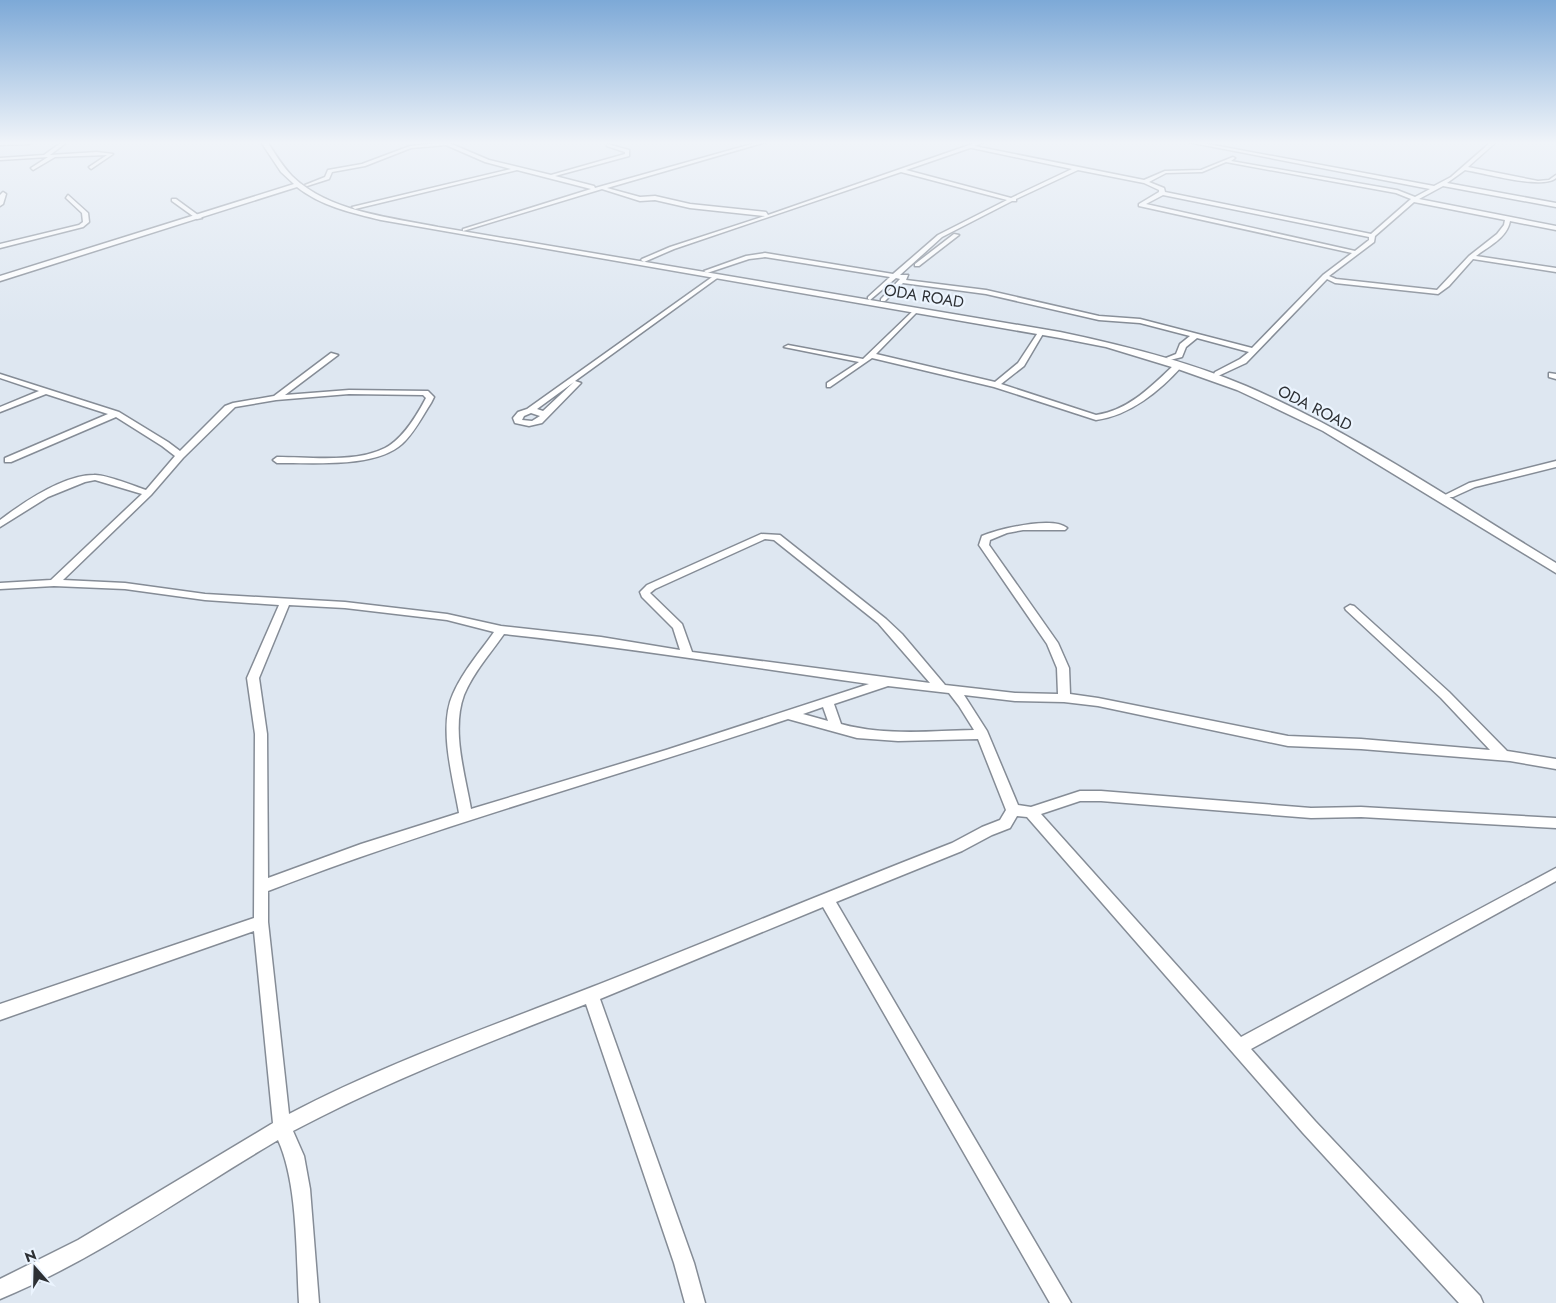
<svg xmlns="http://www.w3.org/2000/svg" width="1556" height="1303" font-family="Jost,sans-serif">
  <rect width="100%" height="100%" fill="#dee7f1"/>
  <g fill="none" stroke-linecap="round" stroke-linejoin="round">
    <g stroke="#858c96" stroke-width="3">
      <g id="minor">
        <polygon points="31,142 29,144 0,145 0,143"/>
        <polygon points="62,142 67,142 50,155 97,152 113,154 91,169 89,167 107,155 55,157 33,170 31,168 48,157 0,160 0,158 44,155"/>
        <path d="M 449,142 L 449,143 L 489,160 L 551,175 L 625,154 L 625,152 L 607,146 L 607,144 L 629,150 L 629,156 L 555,176 L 594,186 L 595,188 L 759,142 L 766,142 L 607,188 L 640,197 L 655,196 L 690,204 L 766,212 L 768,215 L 978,142 L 984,142 L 974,146 L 1144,180 L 1165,171 L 1201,170 L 1233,157 L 1235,158 L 1231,161 L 1397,190 L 1415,197 L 1430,189 L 1188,142 L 1197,142 L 1434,186 L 1451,177 L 1491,142 L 1496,142 L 1468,167 L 1538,181 L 1549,180 L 1556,175 L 1556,178 C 1542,190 1484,173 1465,170 L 1447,183 L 1556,203 L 1556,207 L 1443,186 L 1419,199 L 1556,226 L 1556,230 L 1510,221 C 1507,238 1489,246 1476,256 L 1556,268 L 1556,272 L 1473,259 L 1449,286 L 1438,294 L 1335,283 L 1327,279 L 1246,363 L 1218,376 L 1214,374 L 1215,372 L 1240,359 L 1249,352 L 1197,338 L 1186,347 L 1182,357 L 1170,360 L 1166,358 L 1176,354 L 1180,344 L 1190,336 L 1140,323 L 1099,320 L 986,294 L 903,283 L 885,301 L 881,301 L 881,299 L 900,279 L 896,278 L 870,300 L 868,299 L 868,297 L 890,277 L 765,257 L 749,259 L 707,273 L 704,271 L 746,256 L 765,253 L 893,274 L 938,235 L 1007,200 L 901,172 L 674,249 L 644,262 L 641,260 L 642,259 L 670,247 L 765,216 L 690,208 L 655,200 L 640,201 L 602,189 L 463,231 L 463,229 L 591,189 L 517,170 L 355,209 L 352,207 L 511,169 L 485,162 L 446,145 L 411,148 L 365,166 L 332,172 L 329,179 L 307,186 L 305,185 L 325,177 L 328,170 L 362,164 L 410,146 ZM 970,148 L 972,148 L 1072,169 L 1011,198 L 906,170 ZM 1226,162 L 1396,193 L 1411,199 L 1371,234 L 1165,192 L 1164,188 L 1149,182 L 1166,173 L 1202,172 ZM 1078,170 L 1144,183 L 1159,190 L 1159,192 L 1139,204 L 1139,206 L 1352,253 L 1323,275 L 1252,348 L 1140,319 L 1099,316 L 986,290 L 906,280 L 908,275 L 900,275 L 942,237 L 1012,201 L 1016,201 L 1016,199 ZM 1163,195 L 1369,237 L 1369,240 L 1355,251 L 1146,204 ZM 1414,202 L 1505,220 L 1504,225 L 1497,234 L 1469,256 L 1437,290 L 1336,279 L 1329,276 L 1374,242 L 1375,236 Z"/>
        <polygon points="3,192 6,194 3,204 0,206 0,195"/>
        <polygon points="68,195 88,213 89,222 83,227 0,248 0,244 79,225 83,222 82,213 66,198"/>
        <polygon points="172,199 176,199 202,218 197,219 172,201"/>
        <polygon points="954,234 959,235 919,266 915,266 915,264"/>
        <path d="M 715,275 L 720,276 L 575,381 L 581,383 L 542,423 L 529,426 L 515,423 L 513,418 L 518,412 L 527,409 ZM 574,382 L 543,411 L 537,409 ZM 531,413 L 540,416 L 532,421 L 522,420 L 524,416 Z"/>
        <path d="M 915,309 L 917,310 L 917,312 L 876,354 L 995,382 L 1018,363 L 1039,331 L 1043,331 L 1044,332 L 1024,366 L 1001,384 L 1096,415 C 1128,411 1153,385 1175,364 L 1182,366 C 1160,391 1129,416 1096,420 L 994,387 L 872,358 L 830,387 L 827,387 L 827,383 L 859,362 L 784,347 L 788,345 L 863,359 Z"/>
        <path d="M 331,353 L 338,355 L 285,395 L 349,390 L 428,391 L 434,397 L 431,403 C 422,417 414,433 402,444 C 374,469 312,462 277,463 L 273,460 L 277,457 C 309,457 356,463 385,448 C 403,439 417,415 426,398 L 423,395 L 349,394 L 276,400 L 235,407 L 183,458 L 151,495 L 63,580 L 125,583 L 205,594 L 345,602 L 447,614 L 501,626 L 601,637 L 680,650 L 673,628 L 642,597 L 640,592 L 647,585 L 761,534 L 780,535 L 886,619 L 902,634 L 945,685 L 1015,693 L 1058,694 L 1057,668 L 1047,644 L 979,545 L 982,536 C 999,529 1052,516 1067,528 L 1065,530 L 1023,530 L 1007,533 L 990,540 L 989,545 L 1058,643 L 1069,668 L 1070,694 L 1098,698 L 1288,736 L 1361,739 L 1490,750 L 1441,698 L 1346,610 L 1345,608 L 1350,605 L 1354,606 L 1449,692 L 1507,751 L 1556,759 L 1556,769 L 1510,761 L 1361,749 L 1288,746 L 1098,706 L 1064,702 L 1015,701 L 964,695 L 987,731 L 1018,805 L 1031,807 L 1080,791 L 1101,791 L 1311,808 L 1361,807 L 1556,818 L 1556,828 L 1361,817 L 1311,818 L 1101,801 L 1080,801 L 1041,814 L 1241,1037 L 1556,868 L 1556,881 L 1251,1049 L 1315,1121 L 1480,1296 L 1483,1303 L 1459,1303 L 1303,1133 L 1027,817 L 1017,816 L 1010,828 L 992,835 L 962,851 L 836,902 L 1071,1303 L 1050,1303 L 823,907 L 600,999 L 694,1263 L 705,1303 L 685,1303 L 674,1263 L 586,1004 C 487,1043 387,1081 293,1131 L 304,1156 L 310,1189 L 319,1303 L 299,1303 C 296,1254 298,1184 278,1140 C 186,1194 99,1258 0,1299 L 0,1279 L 78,1240 L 273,1123 L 254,931 L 0,1020 L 0,1004 L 254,918 L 255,734 L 247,678 L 279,605 L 205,600 L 125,589 L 54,586 L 0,589 L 0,583 L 51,580 L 142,494 L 95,480 L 85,482 L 48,497 L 0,527 L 0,520 C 24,502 63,475 94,475 C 105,474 134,486 146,490 L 175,456 L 162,446 L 116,417 L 11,462 L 5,462 L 5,458 L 108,414 L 46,394 L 0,412 L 0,407 L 39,391 L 0,378 L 0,374 L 119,412 L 168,442 L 180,451 L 225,406 L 233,403 L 274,396 ZM 765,539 L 774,540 L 878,623 L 930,683 L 692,652 L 682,624 L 650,593 L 655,589 ZM 289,605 L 345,608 L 447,620 L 494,632 C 480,652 463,671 453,694 C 438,727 453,778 459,813 L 361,844 L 268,878 L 267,734 L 259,678 ZM 504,634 C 626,647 747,667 869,684 L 666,750 L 471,809 C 465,774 451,730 464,695 C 473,673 490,654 504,634 ZM 888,686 L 949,693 L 959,706 L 974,730 C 930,731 884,736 841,724 L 834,704 ZM 823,707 L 828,721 L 803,714 ZM 788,719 L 857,738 L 898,741 L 978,739 L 1006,810 L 1000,820 L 982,827 L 952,843 C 831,890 712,940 592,987 C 490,1027 386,1063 289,1114 L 268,922 L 268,891 C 439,825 615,777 788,719 Z"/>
        <polygon points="1549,373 1556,374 1556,379 1549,377"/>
        <polygon points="1556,461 1556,467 1475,487 1453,497 1447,497 1445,495 1469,483"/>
      </g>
    </g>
    <g stroke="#858c96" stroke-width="3">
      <path id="tertiary" d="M 261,142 L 267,142 C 275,153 282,166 292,176 C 329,212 389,217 438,227 L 1060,332 C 1122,345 1187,361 1246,386 C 1355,433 1455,502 1556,563 L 1556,573 L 1323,431 L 1269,405 L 1237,390 L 1175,368 L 1106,347 L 1060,338 L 381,220 C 352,213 321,206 297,187 L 0,281 L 0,276 L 294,184 L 281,172 Z"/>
    </g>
    <use href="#minor" fill="#fff" fill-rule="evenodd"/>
    <use href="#tertiary" fill="#fff" fill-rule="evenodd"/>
  </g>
  <linearGradient id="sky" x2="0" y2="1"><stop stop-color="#7da9d7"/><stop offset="0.44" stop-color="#f0f4f9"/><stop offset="1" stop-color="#f0f4f9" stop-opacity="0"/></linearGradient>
  <rect width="1556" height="324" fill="url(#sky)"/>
  <g text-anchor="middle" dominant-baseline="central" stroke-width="4.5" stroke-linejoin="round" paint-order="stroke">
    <g font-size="16" fill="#2d3034" stroke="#ebf4fe">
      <text transform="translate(924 296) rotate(9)">ODA ROAD</text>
      <text transform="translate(1315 408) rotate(27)">ODA ROAD</text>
    </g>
  </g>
  <g transform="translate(35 1268) rotate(340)" stroke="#ebf4fe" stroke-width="4" paint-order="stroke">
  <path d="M0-4L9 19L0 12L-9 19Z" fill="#2d3034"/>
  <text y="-8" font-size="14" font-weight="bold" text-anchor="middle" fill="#2d3034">N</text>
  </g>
</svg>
